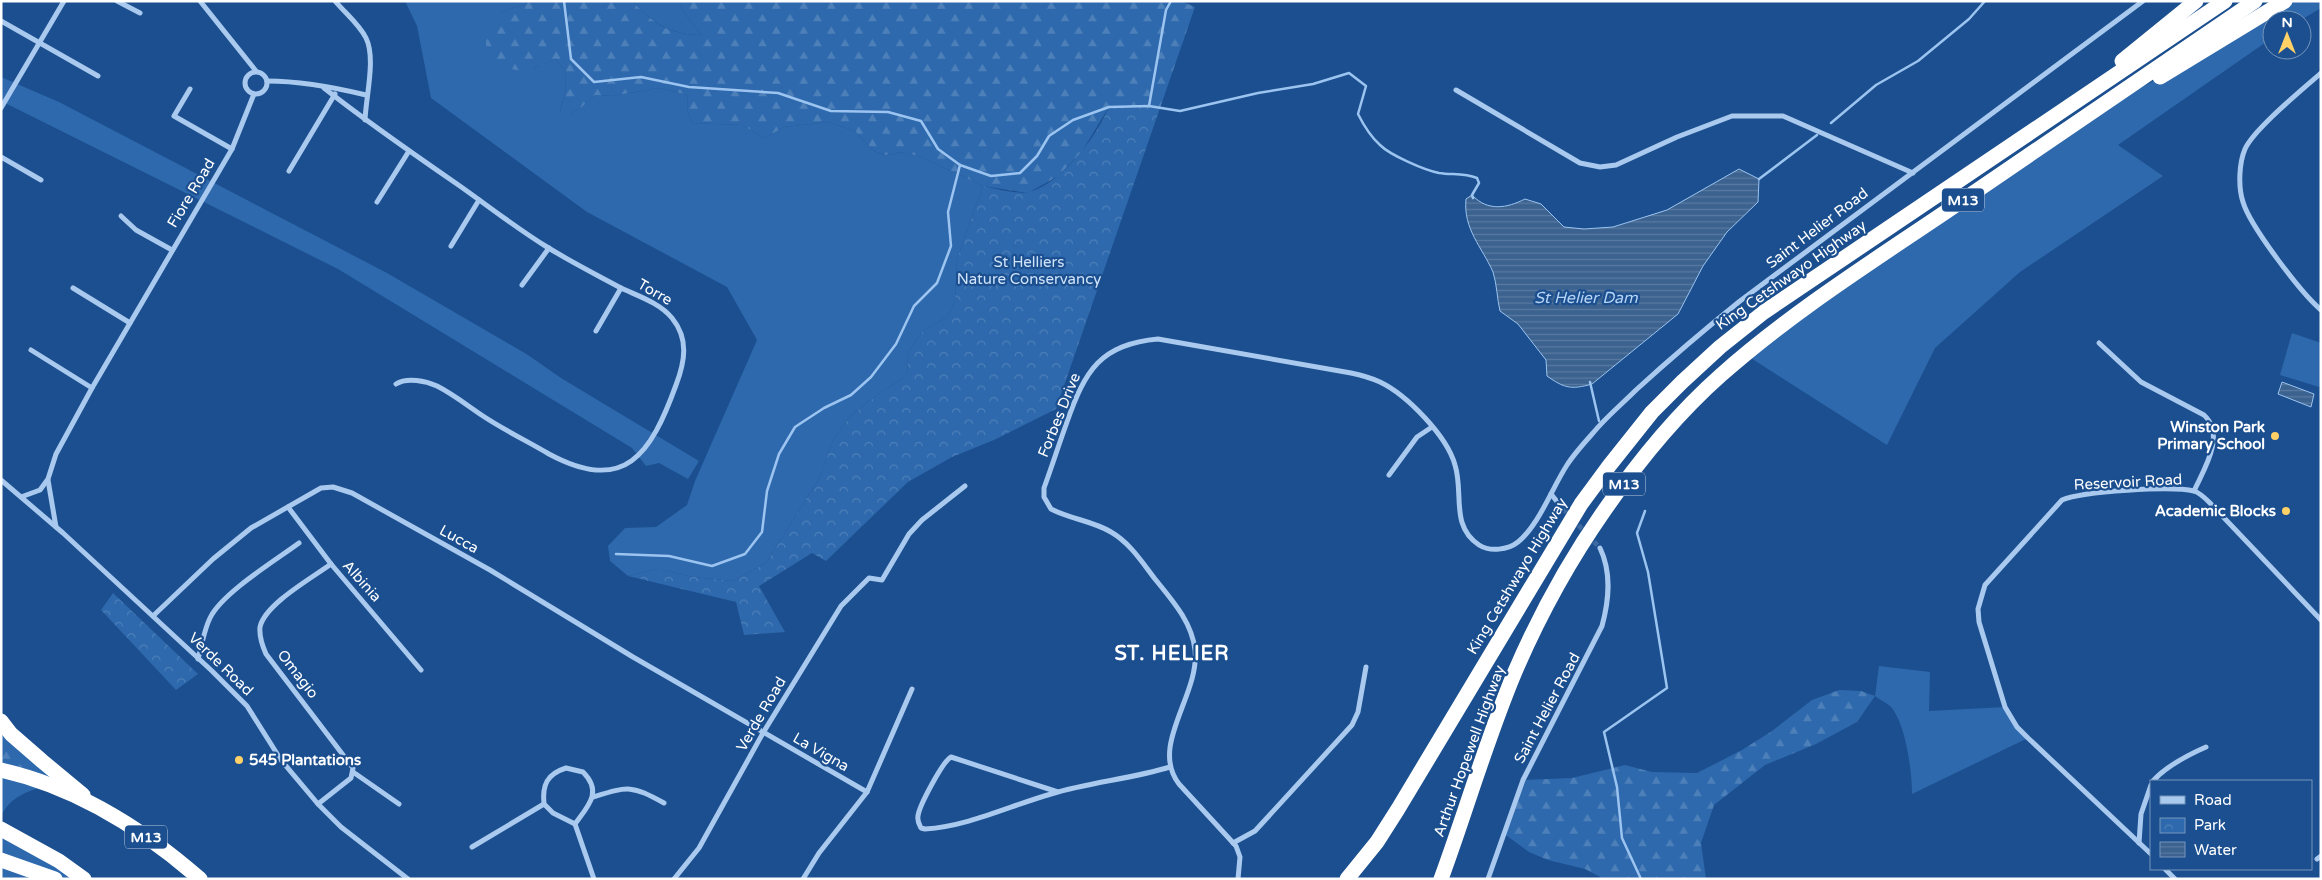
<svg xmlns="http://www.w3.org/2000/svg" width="2322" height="880" font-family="'Varela Round',sans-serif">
  <defs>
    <pattern id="forest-firs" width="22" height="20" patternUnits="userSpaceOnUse" patternTransform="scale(1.25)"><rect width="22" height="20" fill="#2e69ad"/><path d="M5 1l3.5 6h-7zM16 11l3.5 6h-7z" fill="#4d80b9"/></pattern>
    <pattern id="park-crowns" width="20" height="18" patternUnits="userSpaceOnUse" patternTransform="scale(1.25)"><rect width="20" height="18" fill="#2e69ad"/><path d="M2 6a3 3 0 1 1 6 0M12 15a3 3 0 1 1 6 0" fill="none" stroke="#4d80b9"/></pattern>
    <pattern id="water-rules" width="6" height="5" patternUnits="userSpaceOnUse" patternTransform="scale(1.25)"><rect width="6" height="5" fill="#3c6290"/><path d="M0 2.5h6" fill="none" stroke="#597aa1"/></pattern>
  </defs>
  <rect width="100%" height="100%" fill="#1b4f8f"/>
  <g fill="#2e69ad">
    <polygon points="405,1 527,1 525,4 501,12 534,68 555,59 566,71 565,93 560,111 569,115 583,106 595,95 612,96 659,88 688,95 687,109 692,123 742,125 765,138 784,127 828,122 855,131 874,151 885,155 901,152 919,156 983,186 957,259 955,301 948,316 922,332 908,353 907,375 867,402 849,418 833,440 820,477 766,563 733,581 694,577 657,569 628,576 610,561 608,546 625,528 656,527 687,505 695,481 757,340 727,287 587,212 431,98 417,26"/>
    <path d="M 632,1 L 679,1 L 683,11 L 701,35 C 668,34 655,24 632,1 Z"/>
    <polygon points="2285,1 2321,1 2321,8 2301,20 2272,20 2272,38 2118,145 2163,176 2020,272 1935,348 1887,445 1746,355 2095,111 2150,83"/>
    <polygon points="1,77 59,102 387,273 528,355 561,378 699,461 688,479 659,463 646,466 632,448 338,269 1,101"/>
    <polygon points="2292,333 2321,343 2321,381 2319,387 2280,375"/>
    <path d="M 1879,666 L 1930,672 L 1929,711 L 2005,707 L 2028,738 L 1912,794 C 1912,771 1906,725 1891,707 C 1887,703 1880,700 1875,696 Z"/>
    <path d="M 1,770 L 47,785 C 27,792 11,796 1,816 Z"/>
    <polygon points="1,829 84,879 1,879"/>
  </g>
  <g fill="url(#forest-firs)">
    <path d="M 527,1 L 632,1 C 655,24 667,34 701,35 L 683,11 L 679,1 L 1181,1 L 1195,7 L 1160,108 L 1149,106 L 1109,107 L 1081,153 L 1058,176 L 1028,193 L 983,186 L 919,156 L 901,152 L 885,155 L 874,151 L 855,131 L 828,122 L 784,127 L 765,138 L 742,125 L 692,123 L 687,109 L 688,95 L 659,88 L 612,96 L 595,95 L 583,106 L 569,115 L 560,112 L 565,93 L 566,71 L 555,59 C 521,74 521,75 488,58 L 484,30 L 501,12 L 525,4 Z"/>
    <polygon points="1839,690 1861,691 1875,696 1857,722 1816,744 1765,765 1714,805 1701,843 1706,879 1604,879 1585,869 1548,860 1529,852 1503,833 1523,780 1572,778 1625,765 1652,772 1697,773 1742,750 1772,731 1812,700"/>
    <polygon points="1,721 81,792 1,770"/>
  </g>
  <g fill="url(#park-crowns)">
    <path d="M 1149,106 L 1160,108 L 1056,409 L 994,440 L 952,457 L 908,482 L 826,561 L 812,553 L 759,586 L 785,632 L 744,635 L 736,602 L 628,576 L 657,569 L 694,577 L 733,581 L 766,563 L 820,477 L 833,440 L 849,418 L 867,402 L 907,375 L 908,353 L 922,332 L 948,316 L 955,301 L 957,259 L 983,186 C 993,188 1019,195 1029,192 C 1062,183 1096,137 1109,107 Z"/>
    <polygon points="113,593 198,674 176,690 101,610"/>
  </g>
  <g fill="url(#water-rules)" stroke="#9cc4f0">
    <path d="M 1739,169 L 1759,179 L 1758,202 L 1727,232 L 1703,266 L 1678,314 L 1592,384 C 1571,390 1564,388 1547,376 L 1546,360 L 1518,324 L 1500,311 C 1497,299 1497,284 1493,272 C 1482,247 1463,229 1466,199 L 1472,195 C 1488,212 1507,208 1525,199 L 1541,204 L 1564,227 L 1584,229 L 1613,227 L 1667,210 Z"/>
    <polygon points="2282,382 2314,394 2311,407 2278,394"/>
  </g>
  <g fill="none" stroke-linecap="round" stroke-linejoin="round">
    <g stroke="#9cc4f0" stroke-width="2.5">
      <path d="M 564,1 L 571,59 L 594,82 L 641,77 L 689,87 L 778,93 L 831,111 L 888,112 L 921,121 L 938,149 L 960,165 L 991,176 L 1020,173 L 1037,156 L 1049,136 L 1073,120 L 1109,107 L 1149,106 L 1180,111 L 1258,93 L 1313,84 L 1349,73 L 1366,86 L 1358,114 C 1364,126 1370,136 1380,145 C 1390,155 1424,170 1439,173 C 1452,175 1464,173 1477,178 L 1479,183 L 1472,195 L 1473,198"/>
      <polyline points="1149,106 1166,10 1171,1"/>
      <polyline points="1831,123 1876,85 1918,61 1969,19 1985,1"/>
      <polyline points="1759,179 1817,135"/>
      <polyline points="1590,382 1599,421"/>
      <polyline points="616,554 669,556 712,566 745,554 762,532 767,491 779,454 795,427 824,408 851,395 871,377 896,344 914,306 937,283 951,246 948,212 960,165"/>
      <polyline points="1641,879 1622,838 1617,787 1604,732 1667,688 1648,572 1637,533 1645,511"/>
    </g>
    <polyline stroke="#3d69a0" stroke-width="5" stroke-dasharray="5 2.5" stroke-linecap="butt" points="1563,509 1600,548"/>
    <g stroke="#a9c9ee" stroke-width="5">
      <polyline points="117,1 140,13"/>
      <polyline points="200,1 256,71"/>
      <path d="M 335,1 C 345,13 359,24 366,38 C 376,58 366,96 365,120"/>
      <polyline points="1,21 98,76"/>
      <circle cx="256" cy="83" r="11"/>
      <path d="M 2321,73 C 2303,89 2254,129 2245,149 C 2239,163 2238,187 2243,202 C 2250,226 2301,293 2321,310"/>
      <path d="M 267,81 C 300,81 333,87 366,95"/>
      <path d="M 324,88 C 367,122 412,153 457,184 C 487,205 516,228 547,247 C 571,262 597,275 621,288 C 638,296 660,303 672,318 C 689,339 685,361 676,385 C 651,454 625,495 549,454 C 527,441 504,430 483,416 C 468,406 453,394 437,386 C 426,381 407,377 396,384"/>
      <polyline points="190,89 174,116 232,149"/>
      <polyline points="1456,90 1580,163 1600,167 1616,165 1677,137 1732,116 1783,116 1913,173"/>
      <polyline points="1,108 64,1"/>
      <polyline points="1,157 41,180"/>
      <polyline points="289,171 335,94"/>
      <polyline points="377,202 409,151"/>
      <polyline points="121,216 136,230 172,250"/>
      <polyline points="451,246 479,200"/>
      <polyline points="522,285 549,248"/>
      <polyline points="73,288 130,323"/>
      <polyline points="596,331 621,288"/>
      <path d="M 2099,343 L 2141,382 L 2204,415 C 2226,435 2204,469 2194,491"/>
      <polyline points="31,350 92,388"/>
      <polyline points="1389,475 1417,437 1432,427"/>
      <polyline points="1,480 63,533 212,671 247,706 281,760 318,804 341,827 408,879"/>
      <polyline points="48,480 56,527"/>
      <polyline points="1551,494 1563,509"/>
      <polyline points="21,497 40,490 48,479 56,454 92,388 232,149 254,94"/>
      <polyline points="288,507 331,564 421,670"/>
      <polyline points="153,616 213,559 251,528 321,488 333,487 352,493 490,570 633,657 867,792 819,853 803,879"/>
      <path d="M 198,659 C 202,645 204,630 210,618 C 222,593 276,560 299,543"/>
      <path d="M 566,768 L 583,772 C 603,792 588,806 575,824 L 553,813 L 544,804 C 542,785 547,774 566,768 Z"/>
      <polyline points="353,772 399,804"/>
      <path d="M 2153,781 C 2166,766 2188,755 2206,747"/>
      <polyline points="867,792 912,689"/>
      <path d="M 1058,792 L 951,757 C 943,761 919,806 918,816 C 917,821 919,824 921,828 L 925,829 C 969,826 1009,806 1051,794 C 1090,782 1131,779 1170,767"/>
      <path d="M 593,797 C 629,786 631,785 664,803"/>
      <path d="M 318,804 L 351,778 L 353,768 L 266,654 C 262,645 259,637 260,627 C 265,604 312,578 331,564"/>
      <polyline points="575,824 594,879"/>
      <polyline points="1233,843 1255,831 1352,725 1358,712 1366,667"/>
      <polyline points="2139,843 2141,814 2151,785"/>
      <polyline points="472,847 544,804"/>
      <path d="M 2151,854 L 2028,738 L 2017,727 L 2005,707 L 1979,622 L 1978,609 L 1985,585 L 2062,500 C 2083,491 2172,486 2194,491 C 2200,493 2205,498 2209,502 L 2321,620"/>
      <polyline points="2317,859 2321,856"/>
      <polyline points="2165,869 2175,879"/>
      <polyline points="674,879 699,848 763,733 841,606 869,578 882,580 909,534 922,520 965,486"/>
      <path d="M 1238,879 L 1240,857 L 1236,846 L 1179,784 C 1149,745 1200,695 1195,650 C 1192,622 1172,600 1155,579 C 1142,562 1130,543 1111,532 C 1093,521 1070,519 1051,509 L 1044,497 L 1044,488 C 1052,466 1059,444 1067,422 C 1085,371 1100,344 1158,339 L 1351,373 C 1361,375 1371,378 1380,382 C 1407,395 1447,436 1455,465 C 1464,493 1450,526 1479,545 C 1490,552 1508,550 1518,542 C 1539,525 1552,488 1567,465 C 1574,454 1584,443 1593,433 C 1606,417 1622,404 1636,390 C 1670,359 1704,330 1740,301 L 2143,1"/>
      <path d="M 1488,879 L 1523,780 L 1602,626 C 1609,600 1612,573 1600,548"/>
    </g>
    <g stroke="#fff" stroke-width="15">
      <polyline points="2122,61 2196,1"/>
      <polyline points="2160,77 2285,1"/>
      <polyline points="1,721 11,734 42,761 83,795"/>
      <path d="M 1,770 C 76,787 143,829 200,879"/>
      <polyline points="1,829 59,861 84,879"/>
      <polyline points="1,860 55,879"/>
      <polyline points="1347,879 1377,842 1398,809 1581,504 1609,466 1652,412 1682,382 1720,347 1764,312 2225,1"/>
      <path d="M 1441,879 C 1466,811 1486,741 1514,674 C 1538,618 1569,561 1604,511 C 1637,463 1677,414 1721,375 C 1791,313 1870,263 1947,211 C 2049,141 2152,71 2255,1"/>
    </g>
  </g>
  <g fill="#ffd166" stroke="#1b4f8f" stroke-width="2">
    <circle cx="2275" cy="436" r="5"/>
    <circle cx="2286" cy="511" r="5"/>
    <circle cx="239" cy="760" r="5"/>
  </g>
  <g text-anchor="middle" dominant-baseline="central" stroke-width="4.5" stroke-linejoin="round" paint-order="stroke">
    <g fill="#1b4f8f" stroke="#bbcadd" stroke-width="1">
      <rect x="1942" y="188.5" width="42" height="23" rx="4"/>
      <rect x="1603" y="472.5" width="42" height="23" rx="4"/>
      <rect x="125" y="825.5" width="42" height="23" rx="4"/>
    </g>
    <g font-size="14" font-weight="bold" fill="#fff">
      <text x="1963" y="200">M13</text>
      <text x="1624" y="484">M13</text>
      <text x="146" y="837">M13</text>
    </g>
    <g font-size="15" fill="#fff" stroke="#1b4f8f">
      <text transform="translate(191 193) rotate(-59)">Fiore Road</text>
      <text transform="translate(1817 228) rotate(-37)">Saint Helier Road</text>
      <text transform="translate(1791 275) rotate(-35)">King Cetshwayo Highway</text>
      <text transform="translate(655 292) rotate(30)">Torre</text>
      <text transform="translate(1059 415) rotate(-68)">Forbes Drive</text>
      <text transform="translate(2128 482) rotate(-3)">Reservoir Road</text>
      <text transform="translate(459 539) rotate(29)">Lucca</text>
      <text transform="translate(1517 576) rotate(-59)">King Cetshwayo Highway</text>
      <text transform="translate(362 581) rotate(48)">Albinia</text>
      <text transform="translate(221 664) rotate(44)">Verde Road</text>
      <text transform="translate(298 674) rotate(52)">Omagio</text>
      <text transform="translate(1547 708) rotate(-62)">Saint Helier Road</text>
      <text transform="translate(761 714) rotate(-60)">Verde Road</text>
      <text transform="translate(1469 751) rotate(-70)">Arthur Hopewell Highway</text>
      <text transform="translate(821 752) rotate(30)">La Vigna</text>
    </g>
    <g font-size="15" fill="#cfe3fa" stroke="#1b4f8f">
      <text x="1029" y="262">St Helliers<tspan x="1029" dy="17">Nature Conservancy</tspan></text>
    </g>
    <g font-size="15" font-weight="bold" fill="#fff" stroke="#1b4f8f" text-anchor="end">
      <text x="2265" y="427">Winston Park<tspan x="2265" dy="17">Primary School</tspan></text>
      <text x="2276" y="511">Academic Blocks</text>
      <text x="249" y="760" text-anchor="start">545 Plantations</text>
    </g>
    <g font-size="16" font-style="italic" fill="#b5d3f5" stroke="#1b4f8f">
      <text x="1586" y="298">St Helier Dam</text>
    </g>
    <g font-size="20" font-weight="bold" letter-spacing="1" fill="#fff" stroke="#1b4f8f">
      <text x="1172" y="654">ST. HELIER</text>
    </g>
  </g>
  <rect width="2322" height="880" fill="none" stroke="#ffffff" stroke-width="5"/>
  <rect x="2150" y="780" width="162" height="90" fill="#1b4f8f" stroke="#7695bc"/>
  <rect x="2160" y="796" width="25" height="8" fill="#a9c9ee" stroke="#7695bc"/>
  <text x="2194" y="805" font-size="15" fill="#ffffff">Road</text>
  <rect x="2160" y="818" width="25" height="15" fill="url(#park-crowns)" stroke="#7695bc"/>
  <text x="2194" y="830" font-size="15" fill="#ffffff">Park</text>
  <rect x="2160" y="842" width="25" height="15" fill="url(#water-rules)" stroke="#7695bc"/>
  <text x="2194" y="855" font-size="15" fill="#ffffff">Water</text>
  <g transform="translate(2287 35)"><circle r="24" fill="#1b4f8f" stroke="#7695bc"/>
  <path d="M0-4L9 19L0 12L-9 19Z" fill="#ffd166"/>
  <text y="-8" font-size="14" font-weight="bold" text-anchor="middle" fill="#ffffff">N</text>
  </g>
</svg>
